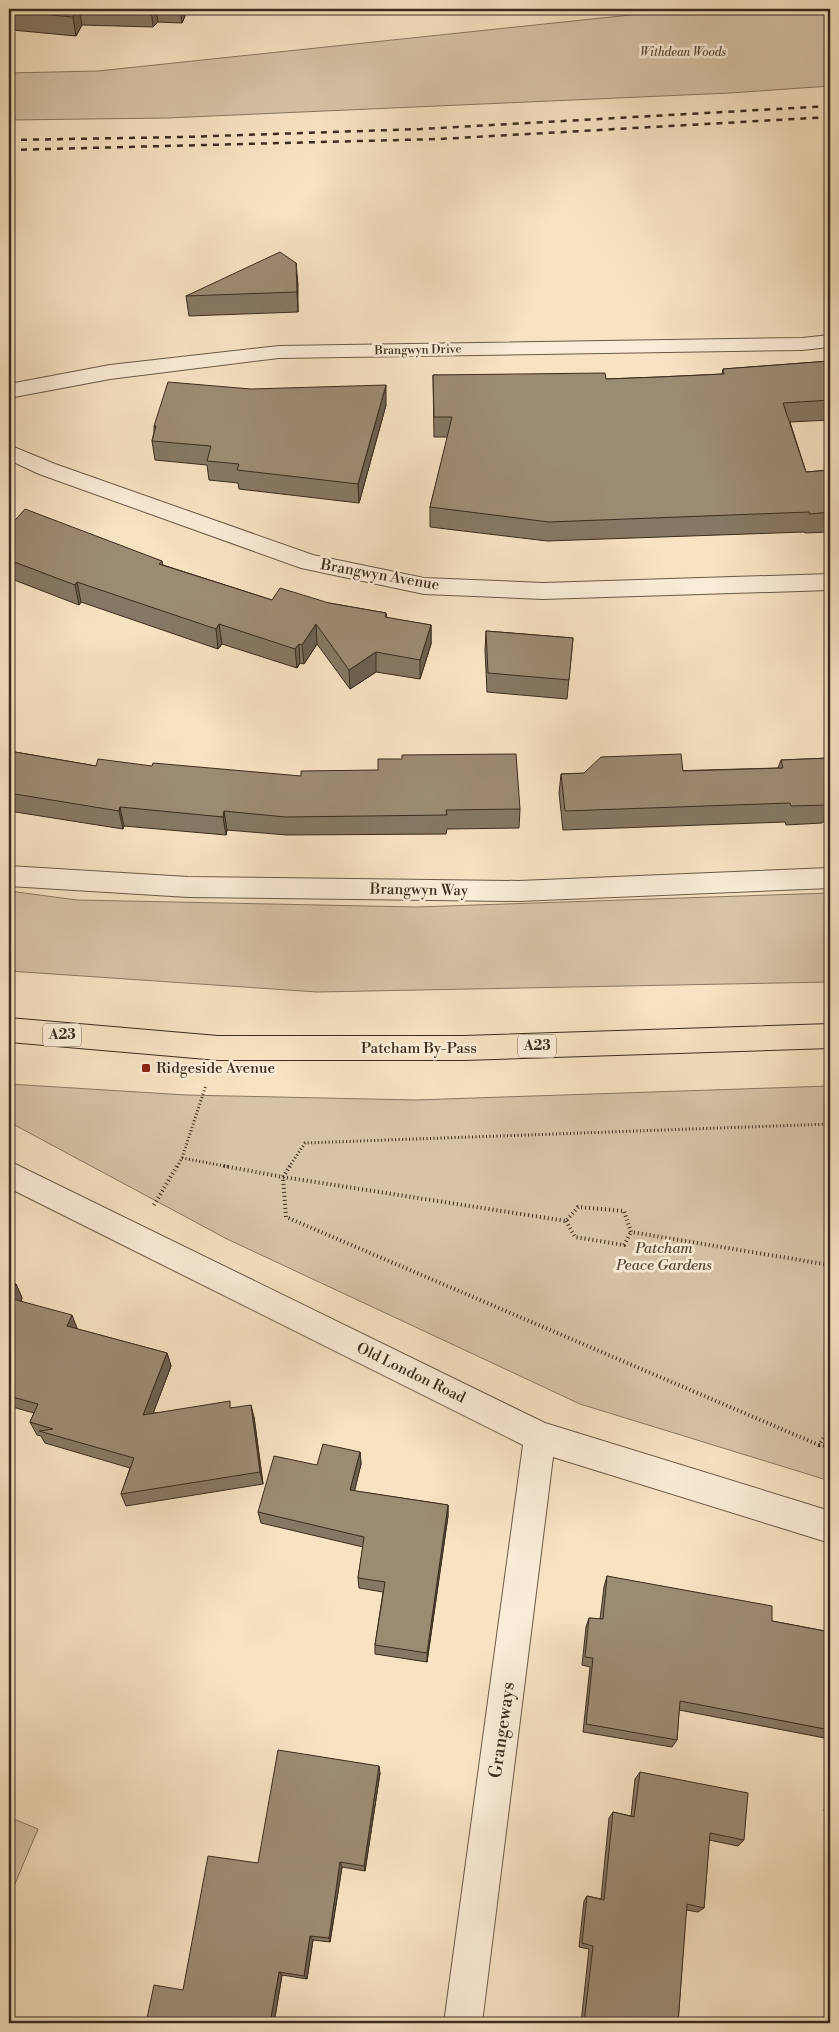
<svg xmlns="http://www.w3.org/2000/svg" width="839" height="2032" font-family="'Libre Bodoni',serif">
  <rect width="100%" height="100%" fill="#f7e2c2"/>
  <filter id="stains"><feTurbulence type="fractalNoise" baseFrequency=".004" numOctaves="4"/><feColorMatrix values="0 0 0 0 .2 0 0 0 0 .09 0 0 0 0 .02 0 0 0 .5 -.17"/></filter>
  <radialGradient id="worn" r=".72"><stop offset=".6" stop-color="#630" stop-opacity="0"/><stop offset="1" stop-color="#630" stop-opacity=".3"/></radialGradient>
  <g fill="#d7c3a6" stroke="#887862">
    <polygon points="687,9 830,9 830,86 730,93 167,118 9,120 9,73 98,71"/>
    <polygon points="9,891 77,900 416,907 830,893 830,982 317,992 9,971"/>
    <polygon points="9,1084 186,1095 415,1100 830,1086 830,1481 580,1404 227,1239 9,1122"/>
    <polygon points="9,1817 38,1829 9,1898"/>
  </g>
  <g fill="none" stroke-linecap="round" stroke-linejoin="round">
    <g stroke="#695a47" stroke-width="2">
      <g id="minor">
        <polygon points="830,335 830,347 802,350 279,358 110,379 9,398 9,384 110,365 279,346 802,338"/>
        <polygon points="9,445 55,464 313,555 424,578 543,583 830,574 830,590 543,599 424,594 301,568 39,474 9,460"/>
        <polygon points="9,866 188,877 519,881 830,868 830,888 519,901 188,897 9,886"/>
        <polygon points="9,1161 545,1423 830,1511 830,1543 553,1457 482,2023 444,2023 523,1445 9,1188"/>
      </g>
    </g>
    <g stroke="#3a2c1e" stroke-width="2">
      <polygon id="trunk" points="9,1018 218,1036 464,1036 830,1024 830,1048 464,1060 218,1060 9,1042"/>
    </g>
    <g stroke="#3a2c1e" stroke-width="3" stroke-dasharray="1 2.5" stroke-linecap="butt">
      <polyline points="182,1158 230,1167"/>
      <polyline points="177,1167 182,1158 206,1085"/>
      <polyline points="289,1167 305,1143 830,1124"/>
    </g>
    <g stroke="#3a2c1e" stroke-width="4" stroke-dasharray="1 3" stroke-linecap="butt">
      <polyline points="224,1166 283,1177 566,1221 578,1207 624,1211 631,1232 830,1265"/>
      <polyline points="290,1166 283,1177 286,1217 819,1445 830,1429"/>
      <polyline points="154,1205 177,1166"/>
      <polyline points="566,1221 575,1237 624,1245 631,1232"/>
      <polyline points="819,1445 830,1447"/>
    </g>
    <use href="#minor" fill="#faecd7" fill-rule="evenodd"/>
    <use href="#trunk" fill="#f7e2c2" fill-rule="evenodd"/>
    <g stroke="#3a2c1e" stroke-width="2.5" stroke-dasharray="6 6" stroke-linecap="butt">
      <polyline points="9,140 184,137 421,129 830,106"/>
      <polyline points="9,150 439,139 830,117"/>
    </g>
  </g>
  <g fill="#867863" stroke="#3a2c1e">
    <polygon points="9,9 188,9 182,23 158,22 153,27 82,25 76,36 12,30 12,27 9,27"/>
    <polygon points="296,263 298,312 189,316 186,296"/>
    <polygon points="830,361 830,420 790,422 806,472 830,470 830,532 805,533 804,532 547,541 430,527 430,507 448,437 434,437 433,375 606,379 659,377 722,374 723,369"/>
    <polygon points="386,405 359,503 239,489 238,483 209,480 207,465 155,460 152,441 154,432 154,426"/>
    <polygon points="9,527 162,561 163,565 272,600 329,603 386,613 387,618 431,625 431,644 420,679 376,672 350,689 317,644 304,664 300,663 297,668 222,644 218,649 81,602 79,605 9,578"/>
    <polygon points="486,631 573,638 567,699 487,692 485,650"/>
    <polygon points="9,751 96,766 520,809 519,828 447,829 446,834 287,835 227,830 226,835 124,826 123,829 9,811"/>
    <polygon points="830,758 830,821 822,822 822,823 786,825 785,822 563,830 559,793 561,774 778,768 781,760"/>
    <polygon points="9,1282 16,1284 22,1298 21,1301 77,1328 77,1329 167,1353 171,1366 153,1413 232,1408 254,1417 263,1484 126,1506 121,1494 130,1468 45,1443 41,1436 37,1435 30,1422 34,1413 9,1406"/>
    <polygon points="360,1452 361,1464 354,1491 448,1505 448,1516 427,1662 375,1654 375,1645 383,1592 359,1588 358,1578 363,1547 261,1523 258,1512 317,1465"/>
    <polygon points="607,1576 772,1621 830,1632 830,1739 679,1710 677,1740 672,1747 583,1732 590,1667 582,1665 586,1627 589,1618 600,1619 604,1587"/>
    <polygon points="640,1772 744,1840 738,1846 709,1840 704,1908 698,1912 686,1910 678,2023 581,2023 589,1949 579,1947 584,1901 587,1896 601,1899 609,1818 613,1812 631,1816 635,1779"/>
    <polygon points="380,1773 365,1871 342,1867 330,1942 313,1940 307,1979 282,1975 274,2023 146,2023 183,1990 258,1863"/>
    <polygon points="830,1778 830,1813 824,1811"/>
  </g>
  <g fill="#6d6150" stroke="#3a2c1e">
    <polygon points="77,9 79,9 82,25 76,36 73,17"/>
    <polygon points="151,9 156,9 158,22 153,27"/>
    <polygon points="180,9 188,9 182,23"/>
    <polygon points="296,263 298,284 298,312 297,292"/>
    <polygon points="386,385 386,405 359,503 358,484"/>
    <polygon points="9,496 13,511 9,516"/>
    <polygon points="77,582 81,602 79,605 75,585"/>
    <polygon points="219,624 222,644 218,649 216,629"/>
    <polygon points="316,624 317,644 304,664 302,645"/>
    <polygon points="431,625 431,644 420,679 420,660"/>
    <polygon points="299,644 300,663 297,668 295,649"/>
    <polygon points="376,652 376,672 350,689 349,670"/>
    <polygon points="120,807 124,826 123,829 119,811"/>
    <polygon points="224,811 227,830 226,835 223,817"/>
    <polygon points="16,1284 22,1298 16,1312 9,1298"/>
    <polygon points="72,1315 77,1328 73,1340 67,1326"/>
    <polygon points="167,1353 171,1366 148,1427 143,1415"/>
    <polygon points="251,1405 254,1417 263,1484 260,1472"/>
    <polygon points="360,1452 361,1464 352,1502 350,1490"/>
    <polygon points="448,1505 448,1516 427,1662 427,1653"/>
    <polygon points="379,1766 380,1773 365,1871 364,1866"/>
    <polygon points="340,1862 342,1867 330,1942 329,1938"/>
    <polygon points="310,1936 313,1940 307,1979 304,1976"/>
    <polygon points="279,1972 282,1975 274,2023 270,2023"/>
  </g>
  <g fill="#9c8b73" stroke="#3a2c1e">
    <polygon points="10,9 77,9 73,17 9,11"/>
    <polygon points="280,252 296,263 297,292 186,296"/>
    <polygon points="830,361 830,400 783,403 806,472 830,470 830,512 810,514 809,512 549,522 430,507 452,417 434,417 433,375 605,373 606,379 659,377 724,374 723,369"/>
    <polygon points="168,382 251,389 386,385 358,484 237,470 239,464 207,461 211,446 152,441 156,426 154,426"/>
    <polygon points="25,509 162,561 159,564 272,600 280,588 329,603 386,613 385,617 431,625 420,660 376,652 349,670 316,624 302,645 299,644 295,649 219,624 216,629 77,582 75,585 9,560 9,527"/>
    <polygon points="486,631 573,638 569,680 488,673"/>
    <polygon points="9,751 96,766 98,759 152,766 153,763 301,776 301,771 378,770 378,759 402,759 402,755 516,754 520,809 446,810 447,815 285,817 224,811 223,817 120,807 119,811 9,793"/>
    <polygon points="681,754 683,771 783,768 781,760 830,758 830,803 827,803 827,805 791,806 790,803 565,811 561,774 584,773 601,757"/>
    <polygon points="9,1282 16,1284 9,1298 72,1315 67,1326 167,1353 143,1415 230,1401 230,1408 251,1405 260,1472 121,1494 134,1458 39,1431 53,1429 30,1422 38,1404 9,1396"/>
    <polygon points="323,1444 360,1452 350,1490 448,1505 427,1653 375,1645 385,1582 358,1578 364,1537 258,1512 274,1456 317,1465"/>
    <polygon points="607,1576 772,1606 772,1621 830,1632 830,1730 680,1701 677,1740 586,1724 593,1658 585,1657 589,1618 603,1619"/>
    <polygon points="278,1750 379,1766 364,1866 340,1862 329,1938 310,1936 304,1976 279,1972 270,2023 146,2023 154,1985 183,1990 208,1856 258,1863"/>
    <polygon points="640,1772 748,1793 744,1840 710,1833 704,1908 687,1904 678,2023 584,2023 593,1946 582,1943 587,1896 604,1900 613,1812 634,1817"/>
  </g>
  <rect fill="#8f2418" stroke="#faecd7" stroke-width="2" x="141" y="1063" width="10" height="10" rx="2.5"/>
  <g text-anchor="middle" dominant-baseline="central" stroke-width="5" stroke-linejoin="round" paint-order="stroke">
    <g font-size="12" font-style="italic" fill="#594a39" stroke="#faecd7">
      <text x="683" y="52">Withdean Woods</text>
    </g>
    <g font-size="12" fill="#3a2c1e" stroke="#faecd7">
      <text transform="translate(418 350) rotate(-1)">Brangwyn Drive</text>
    </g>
    <g fill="#faecd7" stroke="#746656" stroke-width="1">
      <rect x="43" y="1023.5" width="38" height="23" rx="4"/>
      <rect x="518" y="1034.5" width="38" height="23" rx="4"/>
    </g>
    <g font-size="14" font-weight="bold" fill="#3a2c1e">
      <text x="62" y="1035">A23</text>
      <text x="537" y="1046">A23</text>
    </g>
    <g font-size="15" fill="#3a2c1e" stroke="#faecd7">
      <text transform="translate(380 575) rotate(10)">Brangwyn Avenue</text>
      <text transform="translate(419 890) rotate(1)">Brangwyn Way</text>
      <text x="419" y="1048">Patcham By-Pass</text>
      <text transform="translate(411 1373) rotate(26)">Old London Road</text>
    </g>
    <g font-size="15" fill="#3a2c1e" stroke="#faecd7" text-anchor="start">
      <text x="156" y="1068">Ridgeside Avenue</text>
    </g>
    <g font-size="15" font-style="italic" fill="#594a39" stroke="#faecd7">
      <text x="664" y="1248">Patcham<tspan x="664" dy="17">Peace Gardens</tspan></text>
    </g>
    <g font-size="18" fill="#3a2c1e" stroke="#faecd7">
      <text transform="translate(502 1730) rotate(-82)">Grangeways</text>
    </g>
  </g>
  <rect width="839" height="2032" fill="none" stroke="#f7e2c2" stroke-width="30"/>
  <rect x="10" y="10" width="819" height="2012" fill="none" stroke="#3a2c1e" stroke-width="2.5"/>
  <rect x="15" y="15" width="809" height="2002" fill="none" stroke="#3a2c1e"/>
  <rect width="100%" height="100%" filter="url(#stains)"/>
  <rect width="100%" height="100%" fill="url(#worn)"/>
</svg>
